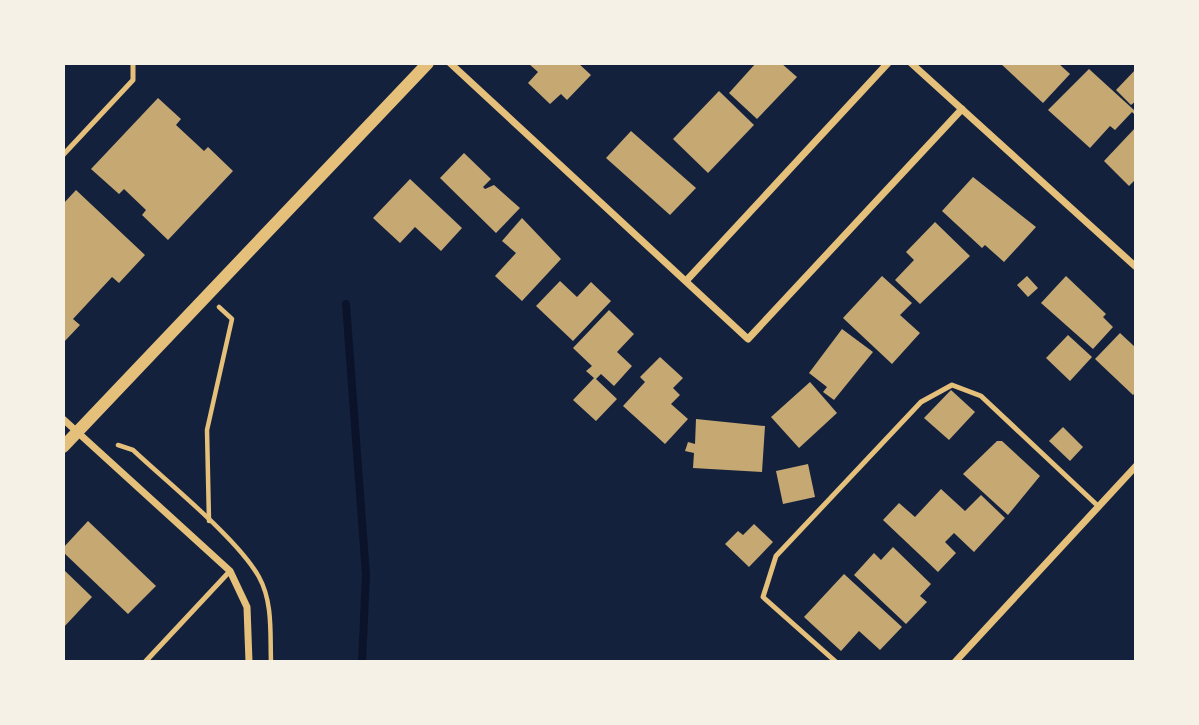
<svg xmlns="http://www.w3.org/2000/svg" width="1199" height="725" font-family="Manrope,sans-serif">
  <rect width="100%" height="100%" fill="#14213d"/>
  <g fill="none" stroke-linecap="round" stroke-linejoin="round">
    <polyline stroke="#0b132b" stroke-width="8" points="346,304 366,575 362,662"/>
  </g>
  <g fill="#c6a872">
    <polygon points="528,63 578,63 591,75 567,100 561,94 550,104 528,83 538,72"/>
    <polygon points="756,63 781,63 797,77 757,119 729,93"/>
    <polygon points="1000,63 1058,63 1070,74 1043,103"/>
    <polygon points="1089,69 1134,110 1136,108 1136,116 1132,112 1115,130 1110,126 1090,148 1048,110"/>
    <polygon points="1136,69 1136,101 1131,105 1116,90"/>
    <polygon points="719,91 754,125 708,173 673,139"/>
    <polygon points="158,98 181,119 176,125 204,151 208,147 233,171 168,240 142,215 146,210 124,189 119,194 91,169"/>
    <polygon points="1136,127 1136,179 1129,186 1104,161"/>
    <polygon points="631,131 696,188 670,215 606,158"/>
    <polygon points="464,153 491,179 483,187 485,189 494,185 520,208 496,233 440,178"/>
    <polygon points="973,177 1036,227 1004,262 985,245 982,248 942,211"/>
    <polygon points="410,179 462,228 441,251 415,227 400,243 373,218"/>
    <polygon points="76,190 145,255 119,283 112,277 73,319 80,325 63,343 63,204"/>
    <polygon points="522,218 561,259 522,301 495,276 516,253 502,241"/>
    <polygon points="935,222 970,256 920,304 895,280 914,260 906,252"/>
    <polygon points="882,276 912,303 900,315 920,333 892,364 843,318"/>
    <polygon points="1027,276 1038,288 1028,297 1017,285"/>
    <polygon points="1066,276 1106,314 1103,317 1113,327 1093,349 1041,303"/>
    <polygon points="560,281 577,297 591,282 611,301 573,341 536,306"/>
    <polygon points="609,310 634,334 617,352 632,366 614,386 601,374 596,379 617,399 596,421 573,400 594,378 586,371 592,366 573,348"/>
    <polygon points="842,329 873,352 834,400 823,392 827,387 809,373"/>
    <polygon points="1120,333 1136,348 1136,392 1133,395 1095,359"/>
    <polygon points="1068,335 1092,357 1070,381 1046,358"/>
    <polygon points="660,357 683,378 673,388 680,395 671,404 688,419 665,444 623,406 645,382 640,377"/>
    <polygon points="810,382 837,413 799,448 771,417"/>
    <polygon points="951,390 975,412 949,440 924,418"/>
    <polygon points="696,419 765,426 762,472 693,468 694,453 685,451 688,442 695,444"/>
    <polygon points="1063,427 1083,447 1070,461 1049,441"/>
    <polygon points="997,441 1002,441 1040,476 1008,515 963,474"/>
    <polygon points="808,464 815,497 783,504 776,471"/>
    <polygon points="941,489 965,511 981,495 1005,518 974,552 954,533 945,542 956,553 938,572 883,520 899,503 915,517"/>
    <polygon points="88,521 156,586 128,614 63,552 63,548"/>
    <polygon points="754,524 773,542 749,567 725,544 738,531 743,535"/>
    <polygon points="893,547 931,584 920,596 927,602 906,624 854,575 874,553 881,560"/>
    <polygon points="63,569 92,597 63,628"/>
    <polygon points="844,574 902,627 880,650 859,631 841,651 804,617"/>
  </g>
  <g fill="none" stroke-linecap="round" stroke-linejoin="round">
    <g stroke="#e5c07b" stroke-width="4.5">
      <path d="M 118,445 L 133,450 C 167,482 238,539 259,577 C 273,602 270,634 271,662"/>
      <polyline points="209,521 207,430 232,319 219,307"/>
    </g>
    <g stroke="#e5c07b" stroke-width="5">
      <polyline points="63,155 133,80 133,63"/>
      <polyline points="145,662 230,571"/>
      <polyline points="836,662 763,597 776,556 921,402 952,385 981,396 1098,506"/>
    </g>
    <g stroke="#e5c07b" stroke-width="7">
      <polyline points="450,63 748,339 962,109"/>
      <polyline points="911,63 1136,267"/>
      <polyline points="686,281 888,63"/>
      <polyline points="63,419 230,571 247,607 249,662"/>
      <polyline points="955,662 1136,466"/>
    </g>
    <polyline stroke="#e5c07b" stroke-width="12" points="63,447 428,63"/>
  </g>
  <rect width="1199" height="725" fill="none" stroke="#f6f1e7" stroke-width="130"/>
</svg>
